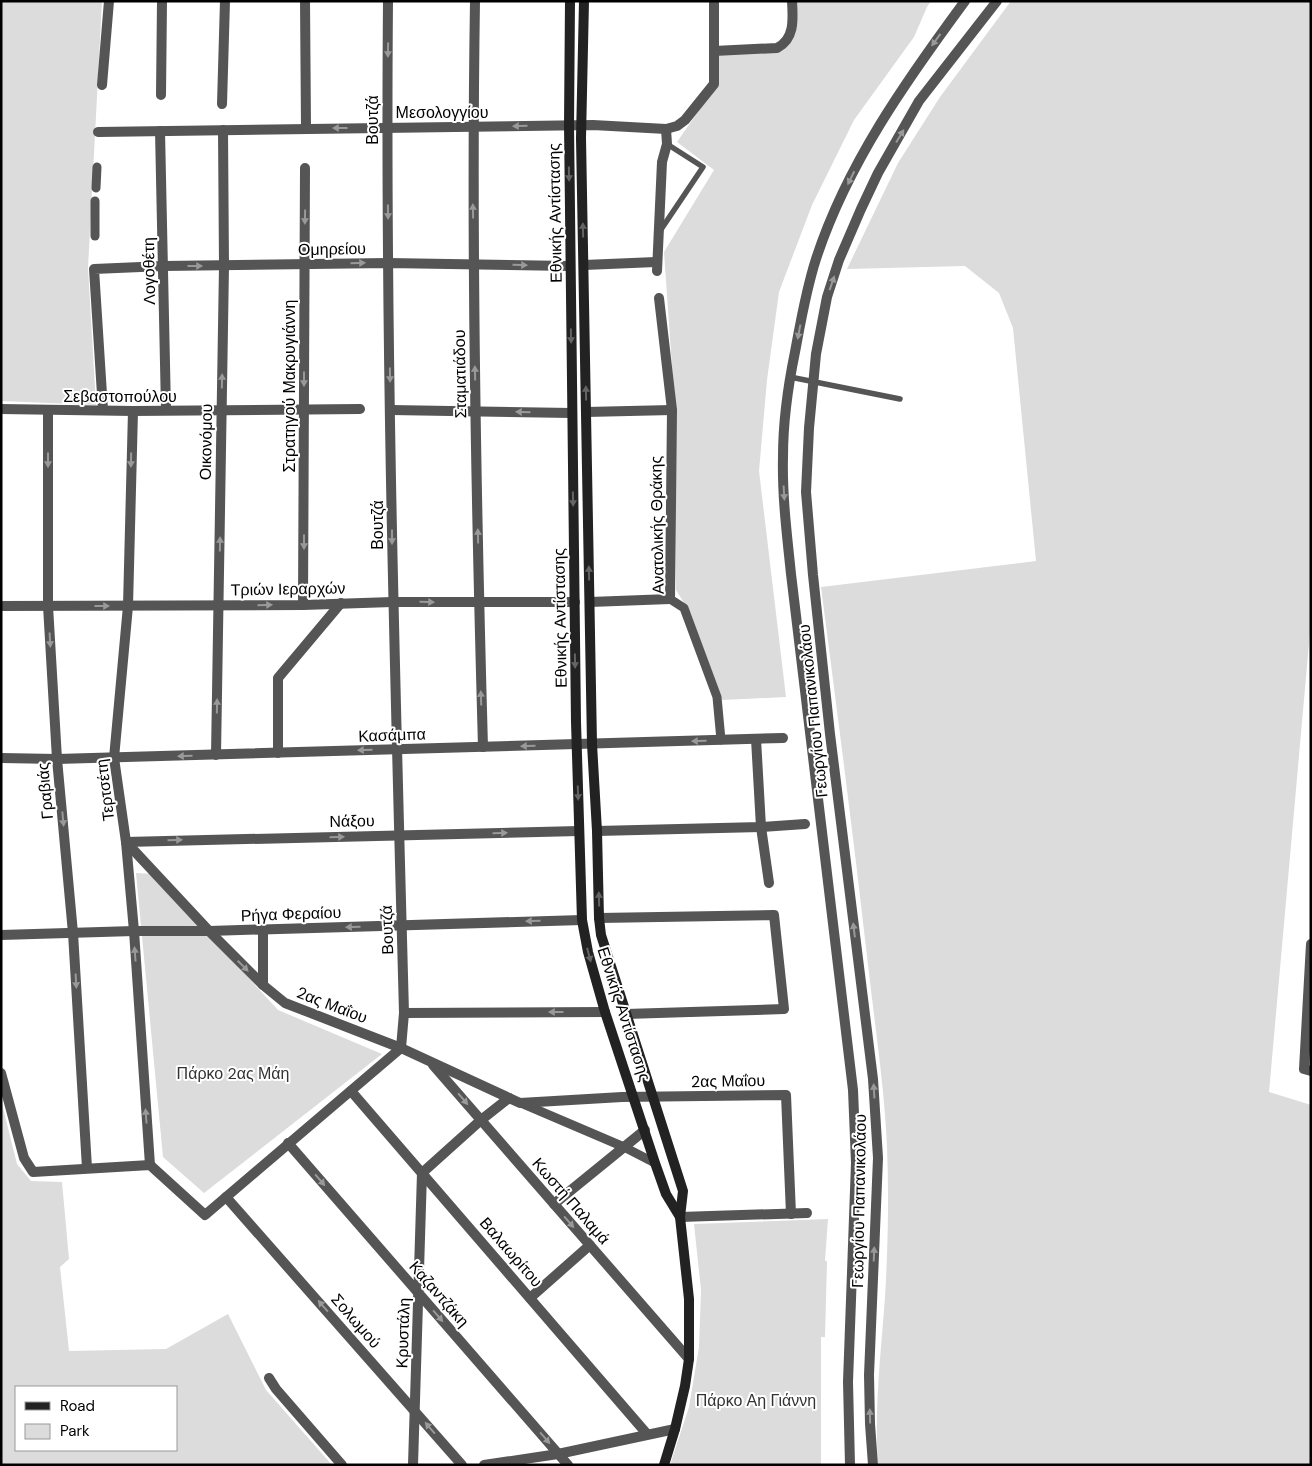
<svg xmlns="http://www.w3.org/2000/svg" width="1312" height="1466" font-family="'DM Sans',sans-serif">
  <rect width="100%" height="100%" fill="#fff"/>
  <g fill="#dcdcdc" fill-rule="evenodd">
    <polygon points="1,1 102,1 88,268 96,405 1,401"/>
    <polygon points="796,1 931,1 927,7 914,37 854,120 812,205 779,292 767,380 759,471 786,697 722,700 691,614 676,590 675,410 664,252 714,170 677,142 716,86 719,55 786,48 797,27"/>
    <path d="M 1011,1 L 1311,1 L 1311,621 L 1269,1092 L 1311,1105 L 1311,1465 L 878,1465 C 874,1408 881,1353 885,1297 C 888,1247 889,1196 887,1146 C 884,1082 874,1020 867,956 C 853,833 837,710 821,587 L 1036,561 L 1013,328 L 999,293 L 965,266 L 847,269 L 898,163 L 940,97 Z"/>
    <polygon points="136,873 153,874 278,1010 382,1054 204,1193 163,1157"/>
    <path d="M 1,1100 L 17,1164 L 31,1181 L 62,1182 L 69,1259 L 60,1267 L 69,1351 L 166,1349 L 228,1314 L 266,1390 L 332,1465 L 1,1465 ZM 16,1387 L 176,1387 L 176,1450 L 16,1450 Z"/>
    <polygon points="828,1219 825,1261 827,1261 825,1337 821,1337 821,1465 670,1465 689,1407 699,1347 701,1290 694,1224"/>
  </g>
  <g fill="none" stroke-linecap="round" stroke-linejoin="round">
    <g stroke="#555" stroke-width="5.5">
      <polyline points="660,231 703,167 667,144"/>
      <polyline points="790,377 900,399"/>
    </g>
    <g stroke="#555" stroke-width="9">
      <polyline points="96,188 97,167"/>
      <polyline points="95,236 95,201"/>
      <polyline points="670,599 684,608 717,697 721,740"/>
      <polyline points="521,1103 624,1147 655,1163"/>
    </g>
    <g stroke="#555" stroke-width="10">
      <polyline points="305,1 306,128"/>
      <path d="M 475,1 C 471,250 476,499 483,747"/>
      <path d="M 714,51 L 777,48 C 795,39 793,19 792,1"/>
      <polyline points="102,85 109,1"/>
      <polyline points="161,95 162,1"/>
      <polyline points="222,104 225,1"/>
      <polyline points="160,131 166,410"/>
      <polyline points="98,132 593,125 666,129 677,126 685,120 714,84 714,1"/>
      <polyline points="584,265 656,262"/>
      <polyline points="657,271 662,162 667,144 666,129"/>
      <polyline points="1,409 133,411 360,409"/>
      <polyline points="103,410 94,269 164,266 388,263 570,266"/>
      <polyline points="391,410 572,413"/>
      <polyline points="48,411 48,606 57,759 73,933 87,1168"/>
      <polyline points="133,411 128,606 114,758 126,842 134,931 150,1165"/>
      <polyline points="586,412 672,410"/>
      <polyline points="590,602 670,599 672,410 659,298"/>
      <polyline points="303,605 305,168"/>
      <polyline points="1,606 303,605 392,602 575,602"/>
      <polyline points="756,739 761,827 769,883"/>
      <polyline points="278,753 278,678 341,603"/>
      <polyline points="216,755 224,266 223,130"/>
      <polyline points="1,758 57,759 783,738"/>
      <polyline points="597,831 761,827 805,824"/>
      <polyline points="126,842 209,931 263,985 285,1003 401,1048 520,1103 622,1097 786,1095 791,1214"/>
      <polyline points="126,842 579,831"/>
      <polyline points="599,918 774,915 784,1009 626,1014"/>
      <polyline points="1,935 134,931 209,931 582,920"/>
      <polyline points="1311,944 1304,1069 1311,1071"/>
      <polyline points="263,985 263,930"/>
      <polyline points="404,1013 605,1012"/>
      <polyline points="433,1065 689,1359"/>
      <path d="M 1,1073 L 24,1158 L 33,1172 L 150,1165 L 205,1215 L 401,1048 L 404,1013 C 395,676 385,339 388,1"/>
      <polyline points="351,1091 647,1434"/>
      <polyline points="288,1143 568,1465"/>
      <polyline points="226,1197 462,1465"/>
      <polyline points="554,1204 645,1130"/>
      <polyline points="680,1217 807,1213"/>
      <polyline points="530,1298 590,1245"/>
      <polyline points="269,1378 276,1389 342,1465"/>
      <polyline points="413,1465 422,1173 481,1120 509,1098"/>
      <polyline points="484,1465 558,1454 675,1429"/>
      <path d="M 850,1465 L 848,1382 L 856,1163 L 853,1090 L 791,574 C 787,535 782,496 783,457 C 783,421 788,386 795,352 C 801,320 806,290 816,259 C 847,164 906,81 965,1"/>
      <polyline points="873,1465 870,1424 869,1375 878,1158 873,1079 830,734 813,575 806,492 809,428 816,354 827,297 839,260 861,209 878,173 919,101 997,1"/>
    </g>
    <g stroke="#222" stroke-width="10">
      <polyline points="570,1 569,125 576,722 582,920 588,952 605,1012 655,1163 666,1194 680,1217"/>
      <polyline points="584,1 581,138 592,744 597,831 599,918 601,935 683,1191 680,1217 689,1299 689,1359 685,1386 675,1429 664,1465"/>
    </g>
  </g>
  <defs><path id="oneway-solid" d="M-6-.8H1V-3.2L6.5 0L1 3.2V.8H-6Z" transform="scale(1.25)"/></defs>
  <g fill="#999">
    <use href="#oneway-solid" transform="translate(936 40) rotate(126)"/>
    <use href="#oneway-solid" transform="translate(388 50) rotate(91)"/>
    <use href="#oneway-solid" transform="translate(520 126) rotate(179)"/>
    <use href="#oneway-solid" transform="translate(340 128) rotate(180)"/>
    <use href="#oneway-solid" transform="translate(900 136) rotate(-59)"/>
    <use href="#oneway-solid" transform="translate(851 178) rotate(116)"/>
    <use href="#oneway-solid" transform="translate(473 211) rotate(-91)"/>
    <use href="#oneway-solid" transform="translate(388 212) rotate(89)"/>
    <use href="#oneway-solid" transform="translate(305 217) rotate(91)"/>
    <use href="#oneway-solid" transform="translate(358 263) rotate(-1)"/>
    <use href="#oneway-solid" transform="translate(520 265) rotate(2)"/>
    <use href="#oneway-solid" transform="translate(195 266)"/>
    <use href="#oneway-solid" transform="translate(832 283) rotate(-71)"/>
    <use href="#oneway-solid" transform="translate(799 332) rotate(101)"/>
    <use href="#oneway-solid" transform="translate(475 373) rotate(-91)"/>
    <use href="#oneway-solid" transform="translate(390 375) rotate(89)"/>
    <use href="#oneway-solid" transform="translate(304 379) rotate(90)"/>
    <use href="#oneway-solid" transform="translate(222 381) rotate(-89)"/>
    <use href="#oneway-solid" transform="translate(523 412) rotate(-179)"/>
    <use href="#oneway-solid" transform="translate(48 460) rotate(90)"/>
    <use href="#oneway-solid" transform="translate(131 460) rotate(91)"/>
    <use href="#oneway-solid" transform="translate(784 493) rotate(87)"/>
    <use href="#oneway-solid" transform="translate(478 536) rotate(-91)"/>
    <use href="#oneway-solid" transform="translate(392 537) rotate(90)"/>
    <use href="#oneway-solid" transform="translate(304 542) rotate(90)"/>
    <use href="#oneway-solid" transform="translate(220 544) rotate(-89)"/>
    <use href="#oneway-solid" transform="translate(427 602) rotate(1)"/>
    <use href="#oneway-solid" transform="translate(265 605) rotate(-1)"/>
    <use href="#oneway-solid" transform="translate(102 606)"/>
    <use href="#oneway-solid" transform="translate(50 640) rotate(87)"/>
    <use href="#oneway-solid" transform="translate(481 698) rotate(-92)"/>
    <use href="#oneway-solid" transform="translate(217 706) rotate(-89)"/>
    <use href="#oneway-solid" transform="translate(699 741) rotate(178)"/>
    <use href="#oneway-solid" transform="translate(528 746) rotate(178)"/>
    <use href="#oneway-solid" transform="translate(365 750) rotate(178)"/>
    <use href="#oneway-solid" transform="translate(185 756) rotate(178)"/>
    <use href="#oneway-solid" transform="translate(63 819) rotate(85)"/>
    <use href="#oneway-solid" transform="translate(500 833) rotate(-1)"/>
    <use href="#oneway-solid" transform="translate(337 837) rotate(-1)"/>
    <use href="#oneway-solid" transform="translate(175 840) rotate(-1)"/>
    <use href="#oneway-solid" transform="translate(533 921) rotate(178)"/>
    <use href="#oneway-solid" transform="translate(353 927) rotate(178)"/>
    <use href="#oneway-solid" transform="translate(854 930) rotate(-97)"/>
    <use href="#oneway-solid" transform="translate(135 954) rotate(-94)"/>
    <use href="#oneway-solid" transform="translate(243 966) rotate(45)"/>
    <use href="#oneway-solid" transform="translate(76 981) rotate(87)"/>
    <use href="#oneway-solid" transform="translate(556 1012) rotate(180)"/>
    <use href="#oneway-solid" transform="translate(874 1091) rotate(-93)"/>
    <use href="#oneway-solid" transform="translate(463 1099) rotate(49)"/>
    <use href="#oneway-solid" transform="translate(146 1116) rotate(-94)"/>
    <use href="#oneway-solid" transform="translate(320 1180) rotate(49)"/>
    <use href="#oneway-solid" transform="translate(569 1222) rotate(49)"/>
    <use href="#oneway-solid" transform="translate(874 1254) rotate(-88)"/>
    <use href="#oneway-solid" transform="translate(323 1306) rotate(-131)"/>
    <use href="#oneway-solid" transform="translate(438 1316) rotate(49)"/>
    <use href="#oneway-solid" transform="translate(870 1416) rotate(-91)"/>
    <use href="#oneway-solid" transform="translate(430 1428) rotate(-131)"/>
    <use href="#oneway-solid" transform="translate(545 1438) rotate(49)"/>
  </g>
  <g fill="#646464">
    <use href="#oneway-solid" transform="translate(569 174) rotate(89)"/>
    <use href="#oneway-solid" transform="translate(583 230) rotate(-91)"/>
    <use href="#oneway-solid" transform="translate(571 336) rotate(89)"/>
    <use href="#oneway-solid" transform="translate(586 393) rotate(-91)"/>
    <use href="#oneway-solid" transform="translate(573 499) rotate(89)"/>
    <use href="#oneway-solid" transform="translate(589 573) rotate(-91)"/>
    <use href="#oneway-solid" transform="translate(575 661) rotate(89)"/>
    <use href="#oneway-solid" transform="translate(578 793) rotate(88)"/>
    <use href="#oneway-solid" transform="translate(599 899) rotate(-91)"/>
    <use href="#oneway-solid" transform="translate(589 955) rotate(75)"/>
  </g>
  <g text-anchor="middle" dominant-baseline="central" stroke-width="4" stroke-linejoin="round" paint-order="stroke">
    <g font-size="16" fill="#000" stroke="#fff">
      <text x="442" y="112">Μεσολογγίου</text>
      <text transform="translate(372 120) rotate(-90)">Βουτζά</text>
      <text transform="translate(555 213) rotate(-91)">Εθνικής Αντίστασης</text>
      <text transform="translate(332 249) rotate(-1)">Ομηρείου</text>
      <text transform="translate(149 271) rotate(-91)">Λογοθέτη</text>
      <text transform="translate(460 374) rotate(-91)">Σταματιάδου</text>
      <text transform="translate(289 386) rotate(-90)">Στρατηγού Μακρυγιάννη</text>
      <text x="120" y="396">Σεβαστοπούλου</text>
      <text transform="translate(206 442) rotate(-89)">Οικονόμου</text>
      <text transform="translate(377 525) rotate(-90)">Βουτζά</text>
      <text transform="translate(657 525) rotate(-91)">Ανατολικής Θράκης</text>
      <text transform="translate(288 589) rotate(-1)">Τριών Ιεραρχών</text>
      <text transform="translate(560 618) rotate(-91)">Εθνικής Αντίστασης</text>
      <text transform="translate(813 711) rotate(-96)">Γεωργίου Παπανικολάου</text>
      <text transform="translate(392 735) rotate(-2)">Κασάμπα</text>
      <text transform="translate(105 790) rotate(-97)">Τερτσέτη</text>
      <text transform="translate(45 791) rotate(-95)">Γραβιάς</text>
      <text transform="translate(352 821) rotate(-1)">Νάξου</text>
      <text transform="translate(291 914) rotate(-2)">Ρήγα Φεραίου</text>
      <text transform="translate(387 930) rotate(-92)">Βουτζά</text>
      <text transform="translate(332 1005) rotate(21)">2ας Μαΐου</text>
      <text transform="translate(624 1014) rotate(72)">Εθνικής Αντίστασης</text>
      <text transform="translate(728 1081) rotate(-1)">2ας Μαΐου</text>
      <text transform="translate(571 1201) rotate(49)">Κωστή Παλαμά</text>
      <text transform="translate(859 1201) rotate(-89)">Γεωργίου Παπανικολάου</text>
      <text transform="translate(511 1252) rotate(49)">Βαλαωρίτου</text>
      <text transform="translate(439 1294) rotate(49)">Καζαντζάκη</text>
      <text transform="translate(356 1321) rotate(49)">Σολωμού</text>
      <text transform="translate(403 1333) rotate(-88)">Κρυστάλη</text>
    </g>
    <g font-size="16" fill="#333" stroke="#fff">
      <text x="233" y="1073">Πάρκο 2ας Μάη</text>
      <text x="756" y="1400">Πάρκο Αη Γιάννη</text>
    </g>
  </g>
  <rect width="1312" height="1466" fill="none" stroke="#000000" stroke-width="5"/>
  <rect x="15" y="1386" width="162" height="65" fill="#ffffff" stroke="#999999"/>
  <rect x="25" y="1402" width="25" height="8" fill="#222222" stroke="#999999"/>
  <text x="60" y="1411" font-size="15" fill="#000000">Road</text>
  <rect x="25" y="1424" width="25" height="15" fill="#dcdcdc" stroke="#999999"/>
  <text x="60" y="1436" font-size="15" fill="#000000">Park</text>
</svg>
